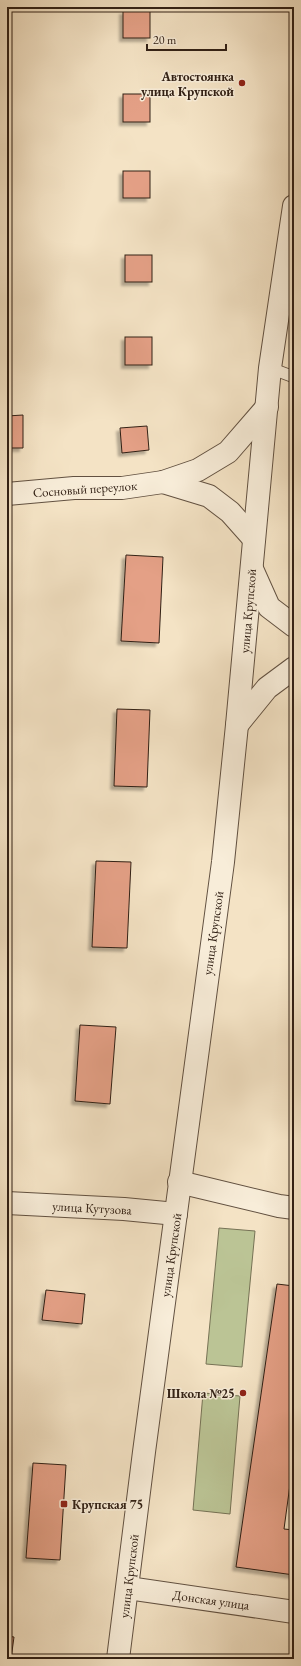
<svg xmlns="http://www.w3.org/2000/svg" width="301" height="1666" font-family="'EB Garamond',serif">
  <defs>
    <filter id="shadow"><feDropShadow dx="-3.5" dy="3.5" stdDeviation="1" flood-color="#0004"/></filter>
  </defs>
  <rect width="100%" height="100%" fill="#f4e3c5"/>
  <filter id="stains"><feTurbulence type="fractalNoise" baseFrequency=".005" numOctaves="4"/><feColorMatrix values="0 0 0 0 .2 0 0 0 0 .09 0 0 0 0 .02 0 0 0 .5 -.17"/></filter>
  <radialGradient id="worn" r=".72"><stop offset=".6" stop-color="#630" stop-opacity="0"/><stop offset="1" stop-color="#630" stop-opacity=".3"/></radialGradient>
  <g fill="#bbc495" stroke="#767255">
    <polygon points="219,1228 255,1231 242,1367 206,1364"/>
    <polygon points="203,1393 240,1396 230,1514 193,1510"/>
  </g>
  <g fill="#e4a086" stroke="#312015" filter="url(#shadow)">
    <rect x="123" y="11" width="27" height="27"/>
    <rect x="123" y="94" width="27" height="28"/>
    <rect x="123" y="171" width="27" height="27"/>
    <rect x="125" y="255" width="27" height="27"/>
    <rect x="125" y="337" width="27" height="28"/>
    <polygon points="23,415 23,448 7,448 7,416"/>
    <polygon points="147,426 149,450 122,453 120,428"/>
    <polygon points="7,549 10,549 11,582 7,582"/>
    <polygon points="126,555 163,557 159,643 121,641"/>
    <polygon points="117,709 150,710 147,787 114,786"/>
    <polygon points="96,861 131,862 127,948 92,947"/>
    <polygon points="80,1025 116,1027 110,1104 75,1101"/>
    <polygon points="277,1284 294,1286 294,1455 284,1529 294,1530 294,1575 236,1567"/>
    <polygon points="46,1290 85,1294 82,1324 42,1320"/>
    <polygon points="33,1463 66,1465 60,1560 26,1558"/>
    <polygon points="7,1636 14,1637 11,1659 7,1659"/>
  </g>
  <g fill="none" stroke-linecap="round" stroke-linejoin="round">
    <g stroke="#625141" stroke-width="13">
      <polyline id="service" points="270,368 294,377"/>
    </g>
    <g stroke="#625141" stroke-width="24">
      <g id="minor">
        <polyline points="163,482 209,496 230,512 254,539"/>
        <polyline points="7,494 74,488 122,488 163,482 198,470 228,452 267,407"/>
        <polyline points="252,569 269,607 294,626"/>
        <polyline points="237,725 267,688 294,668"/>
        <polyline points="179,1182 279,1206 294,1208"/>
        <polyline points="7,1203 124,1209 176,1214"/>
        <polyline points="128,1588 294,1612"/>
        <polyline points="118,1659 144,1452 223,862 237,725 270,368 294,206"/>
      </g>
    </g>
    <use href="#service" stroke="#f8edd9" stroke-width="11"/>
    <use href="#minor" stroke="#f8edd9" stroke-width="22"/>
  </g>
  <g fill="#8f2418" stroke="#f8edd9" stroke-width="1.5">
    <circle cx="242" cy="83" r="4"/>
    <circle cx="243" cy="1393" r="4"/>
    <rect x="60" y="1500" width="8" height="8" rx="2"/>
  </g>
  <g text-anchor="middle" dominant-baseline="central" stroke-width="3" stroke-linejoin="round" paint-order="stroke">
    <g font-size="13" font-weight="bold" fill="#312015" stroke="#f8edd9" text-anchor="end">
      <text x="234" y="76">Автостоянка<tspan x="234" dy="15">улица Крупской</tspan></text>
      <text x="235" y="1393">Школа №25</text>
      <text x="72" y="1504" text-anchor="start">Крупская 75</text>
    </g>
    <g font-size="13" fill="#312015" stroke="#f8edd9">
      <text transform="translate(85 489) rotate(-4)">Сосновый переулок</text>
      <text transform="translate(248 611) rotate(-85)">улица Крупской</text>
      <text transform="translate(213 933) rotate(-82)">улица Крупской</text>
      <text transform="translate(92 1208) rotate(3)">улица Кутузова</text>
      <text transform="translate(171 1255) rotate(-82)">улица Крупской</text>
      <text transform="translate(129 1576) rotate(-83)">улица Крупской</text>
      <text transform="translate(211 1600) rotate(8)">Донская улица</text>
    </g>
  </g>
  <rect width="301" height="1666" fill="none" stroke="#f4e3c5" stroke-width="24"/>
  <rect x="8" y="8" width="285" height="1650" fill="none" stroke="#312015" stroke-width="2"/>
  <rect x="12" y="12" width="277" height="1642" fill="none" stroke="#312015"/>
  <path d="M147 44v6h79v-6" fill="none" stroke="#312015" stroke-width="2"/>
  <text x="153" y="44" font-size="12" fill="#312015" stroke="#f8edd9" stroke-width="3" paint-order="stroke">20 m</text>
  <rect width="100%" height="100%" filter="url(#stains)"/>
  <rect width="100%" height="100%" fill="url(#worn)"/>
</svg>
